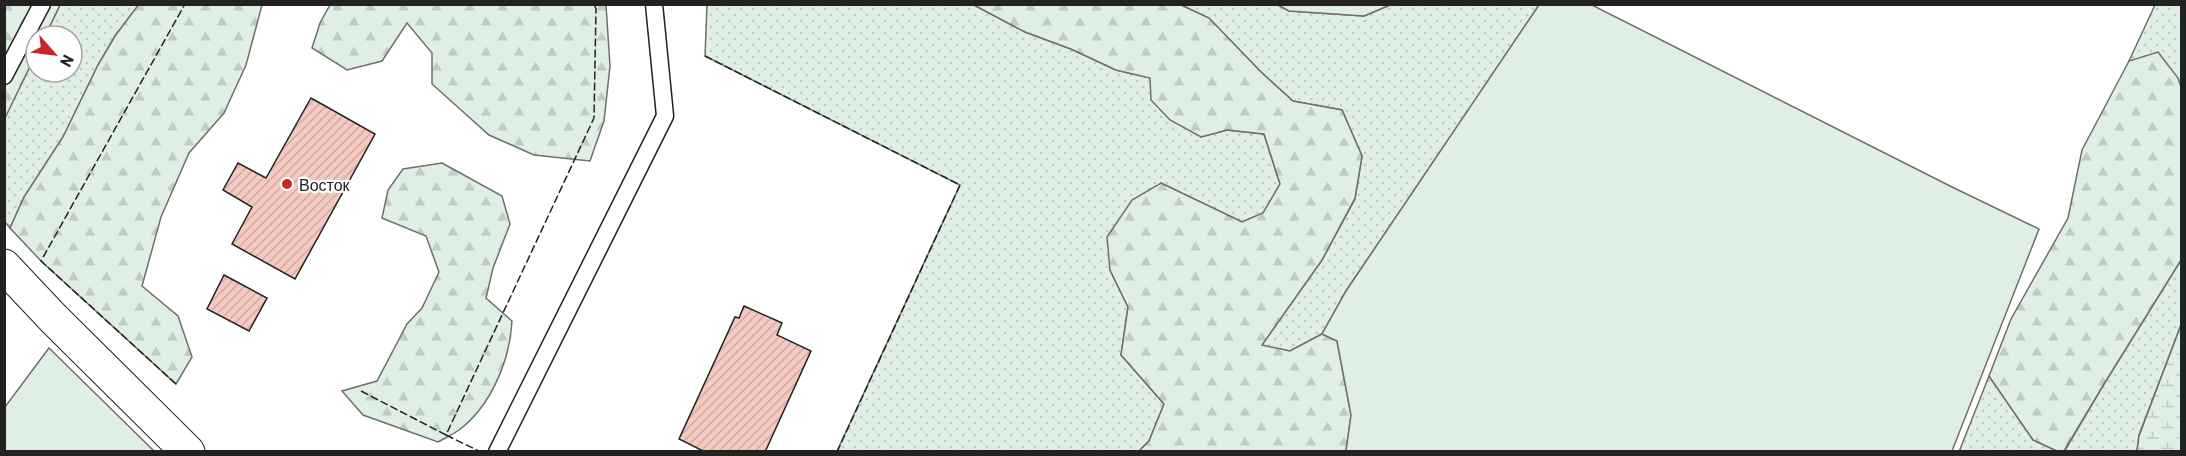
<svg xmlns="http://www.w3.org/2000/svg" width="2186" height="456" font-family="Barlow,sans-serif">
  <defs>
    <pattern id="grass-dots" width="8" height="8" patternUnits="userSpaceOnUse" patternTransform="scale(1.5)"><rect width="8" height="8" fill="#e0efe3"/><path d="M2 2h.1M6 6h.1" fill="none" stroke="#c0cdc2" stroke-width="1.8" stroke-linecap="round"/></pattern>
    <pattern id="forest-firs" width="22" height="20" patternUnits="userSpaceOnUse" patternTransform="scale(1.5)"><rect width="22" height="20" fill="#e0efe3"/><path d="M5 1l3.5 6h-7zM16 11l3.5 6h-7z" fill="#c0cdc2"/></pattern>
    <pattern id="wetland-marsh" width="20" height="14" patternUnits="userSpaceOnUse" patternTransform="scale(1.5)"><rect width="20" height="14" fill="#e0efe3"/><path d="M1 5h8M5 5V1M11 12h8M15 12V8" fill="none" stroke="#c0cdc2"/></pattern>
    <pattern id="building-hatch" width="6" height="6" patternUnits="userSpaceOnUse" patternTransform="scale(1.5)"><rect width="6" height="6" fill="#f3c9c0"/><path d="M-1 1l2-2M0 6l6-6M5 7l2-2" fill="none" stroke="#d0aca5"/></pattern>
  </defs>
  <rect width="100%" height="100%" fill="#fff"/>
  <g fill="url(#grass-dots)" stroke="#6f6f6f" stroke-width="1.5">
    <polygon points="60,5 139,5 115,36 98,65 63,137 24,197 10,228 5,222 4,118 36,54 36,72 72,72 72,36 45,36"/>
    <polygon points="707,5 974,5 1025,32 1071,49 1116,70 1151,78 1201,137 1227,130 1264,134 1280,184 1264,213 1242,222 1161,183 1110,270 1128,307 1121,355 1164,404 1149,441 1139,451 837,451 960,185 705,56"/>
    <polygon points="1181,5 1278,5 1289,11 1364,16 1390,5 1539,5 1346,291 1322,334 1290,351 1261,346 1322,260 1355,199 1362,156 1342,110 1293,101 1261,72 1209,18"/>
    <polygon points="2155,5 2181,5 2181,87 2178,78 2129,61"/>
    <polygon points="2181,260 2181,325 2139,435 2137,451 2064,452 2104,384"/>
    <polygon points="1989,376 2033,440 2057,451 1959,452"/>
  </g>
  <g fill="url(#forest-firs)" stroke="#6f6f6f" stroke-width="1.5">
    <polygon points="139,4 262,5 246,65 224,113 189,153 161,217 142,286 178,316 192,357 176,384 41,261 10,228 24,197 63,137 98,65 115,36"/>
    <polygon points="5,5 60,5 45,36 36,36 36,54 5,118"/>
    <polygon points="330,5 606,5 610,66 604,121 590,161 534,155 489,135 432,84 432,53 407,23 382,61 347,70 312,48 320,23"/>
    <polygon points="974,5 1181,5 1209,18 1261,72 1293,101 1342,110 1362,156 1355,198 1322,260 1262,345 1290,351 1322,334 1337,341 1351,415 1346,451 1139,451 1149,441 1164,404 1121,355 1128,307 1110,270 1107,237 1132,200 1161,183 1242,222 1263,213 1280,184 1264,134 1227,130 1201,137 1170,120 1151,100 1150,78 1116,70 1071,49 1025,32"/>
    <polygon points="2158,52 2178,78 2181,87 2181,260 2104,384 2064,451 2057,451 2033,440 1989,376 2011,319 2068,218 2082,150 2129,61"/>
    <path d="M 442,163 L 502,196 L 510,224 L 493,268 L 486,298 L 512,321 C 510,360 491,406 459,430 C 452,435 445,438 438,442 L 363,415 L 342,391 L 377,381 L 407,324 L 422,308 L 439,272 L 426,236 L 382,218 L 388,190 L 403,169 Z"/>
  </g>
  <polygon fill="url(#wetland-marsh)" stroke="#6f6f6f" stroke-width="1.5" points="2181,325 2181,451 2137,451 2139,436"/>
  <g fill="#e0efe3" stroke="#6f6f6f" stroke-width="1.5">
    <polygon points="1278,5 1390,5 1364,16 1289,11"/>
    <polygon points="1539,5 1592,5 1950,186 2039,229 1952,451 1346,451 1351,415 1337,341 1322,334 1346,291"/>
    <polygon points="49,348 154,451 5,451 5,407"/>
  </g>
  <g fill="url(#building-hatch)" stroke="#222" stroke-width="1.5">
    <polygon points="311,98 375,134 295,279 232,244 252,207 223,190 238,163 266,178"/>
    <polygon points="224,275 267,298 249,331 207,309"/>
    <polygon points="744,306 782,323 777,335 811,351 765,452 705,452 679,439 735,317 739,318"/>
  </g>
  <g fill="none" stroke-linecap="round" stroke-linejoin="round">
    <g stroke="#222" stroke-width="19">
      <g id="service">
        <polyline points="4,76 42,4"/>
        <polyline points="497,452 665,116 654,4"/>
      </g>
    </g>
    <g stroke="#222" stroke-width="35">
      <polyline id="minor" points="4,266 53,318 188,452"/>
    </g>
    <use href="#service" stroke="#fff" stroke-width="16"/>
    <use href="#minor" stroke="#fff" stroke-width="33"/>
    <g stroke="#222" stroke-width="1.5" stroke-dasharray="8 3" stroke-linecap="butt">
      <polyline points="705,56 960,185 837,452"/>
      <polyline points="176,384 41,261 185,4"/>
      <polyline points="361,391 446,435 594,118 596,9 594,4"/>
      <polyline points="446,435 481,452"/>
    </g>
  </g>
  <circle fill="#c62828" stroke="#fff" stroke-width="2" cx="287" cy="184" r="6"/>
  <g text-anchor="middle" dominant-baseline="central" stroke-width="4.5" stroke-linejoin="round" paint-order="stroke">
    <g font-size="16" fill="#222" stroke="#fff" text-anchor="start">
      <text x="299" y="184">Восток</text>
    </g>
  </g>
  <rect width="2186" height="456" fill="none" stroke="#222222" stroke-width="12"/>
  <g transform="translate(54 54) rotate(118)"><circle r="28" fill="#ffffff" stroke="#a7a7a7" stroke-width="1.5"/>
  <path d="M0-4.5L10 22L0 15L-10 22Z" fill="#c62828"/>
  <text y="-9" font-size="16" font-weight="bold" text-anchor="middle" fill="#222222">N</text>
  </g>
</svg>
